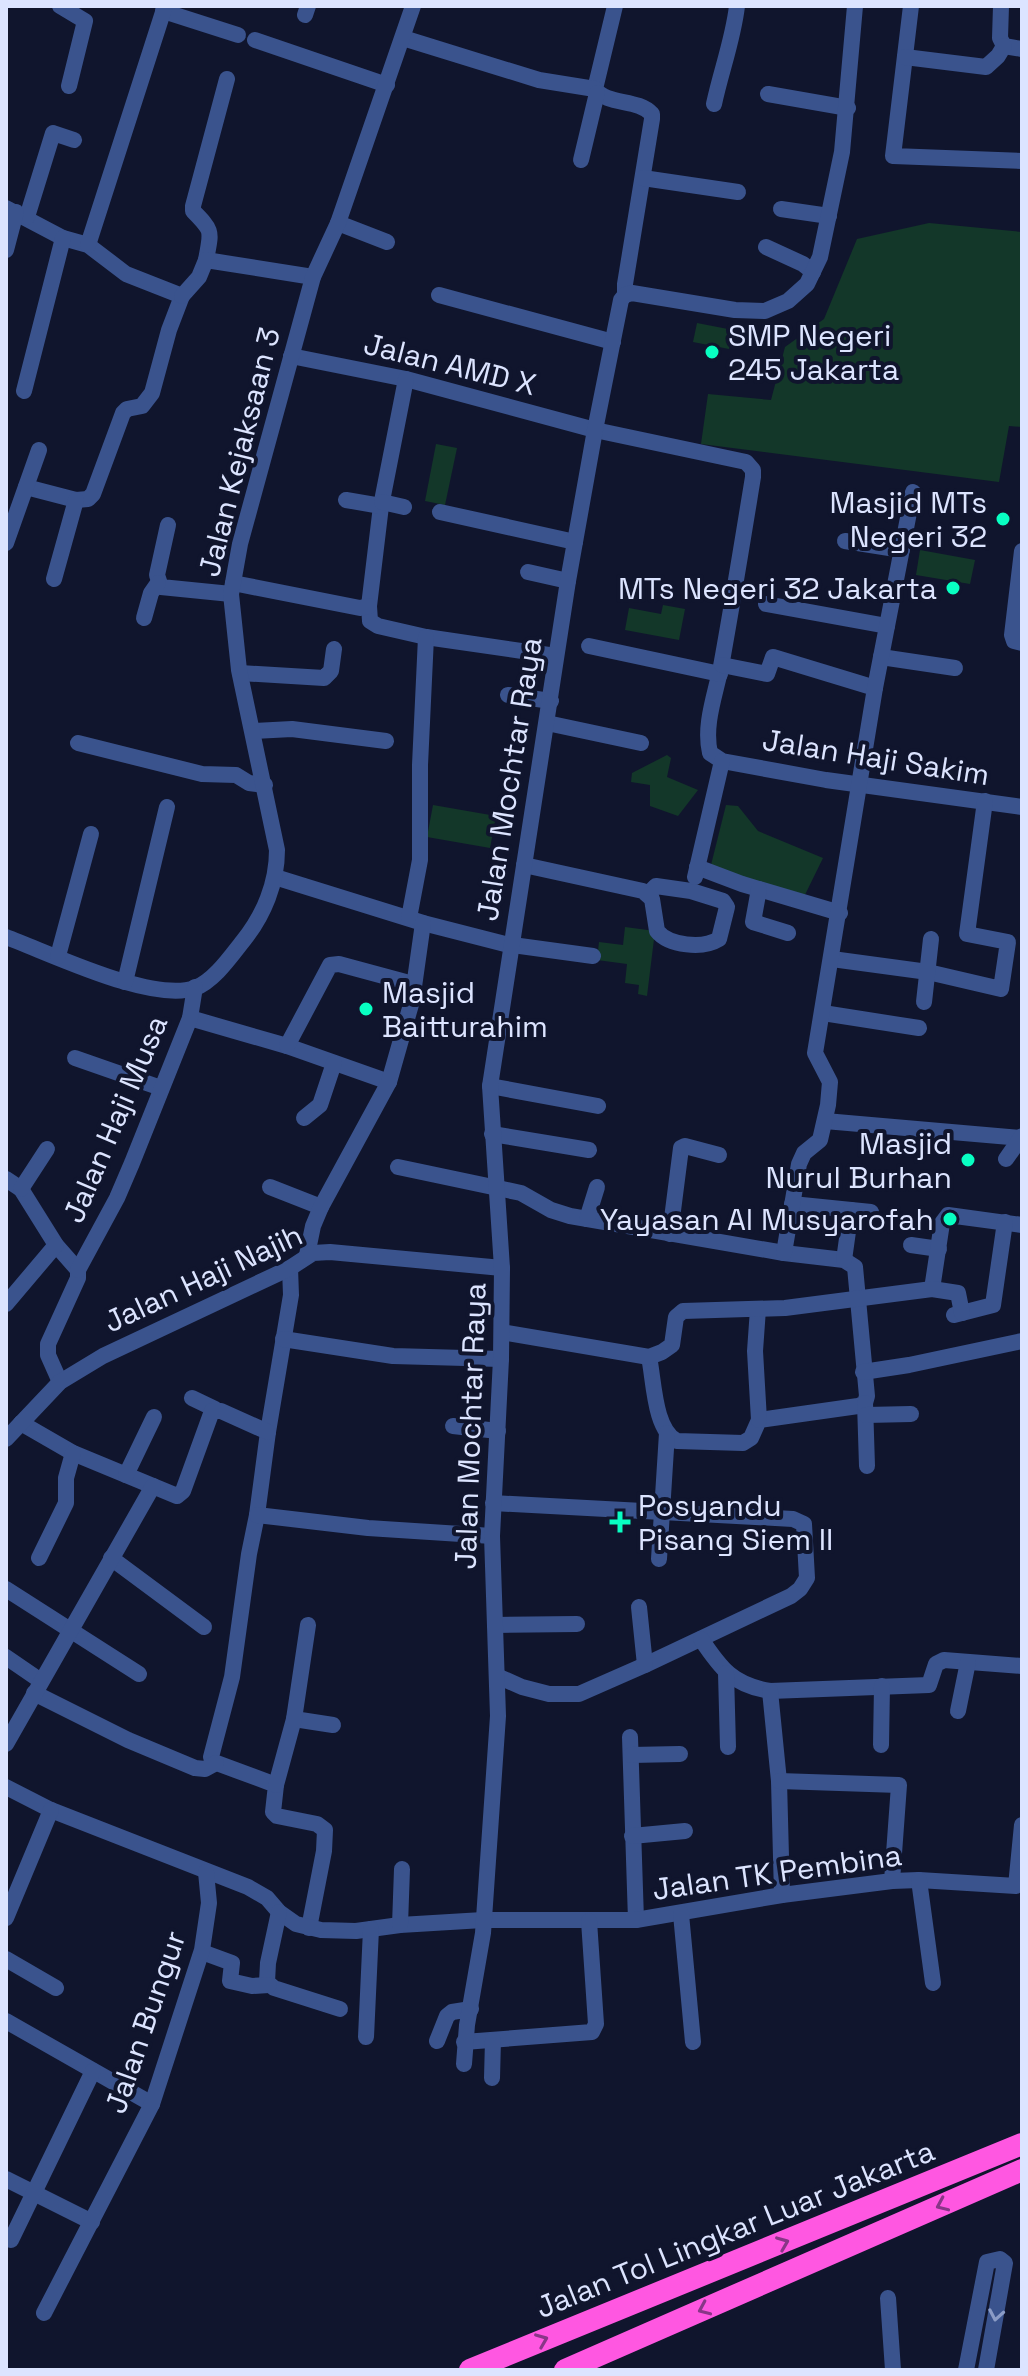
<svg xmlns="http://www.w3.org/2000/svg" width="1028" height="2376" font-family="'Space Grotesk',sans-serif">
  <rect width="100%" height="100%" fill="#10152d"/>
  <g fill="#133729">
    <polygon points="929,223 1022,232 1022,427 1009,426 999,482 701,444 708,394 771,400 785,347 824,319 857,239"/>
    <polygon points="697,323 733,330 729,349 693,342"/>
    <polygon points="436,444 457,448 445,505 425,501"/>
    <polygon points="920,550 975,560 970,584 916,575"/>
    <polygon points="663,605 685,609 679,640 625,630 629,608 661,614"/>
    <polygon points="667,755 671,758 667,777 698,790 678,816 650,806 650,785 631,782 632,773"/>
    <polygon points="433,805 496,816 490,848 427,837"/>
    <polygon points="726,805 738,806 758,831 823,858 800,905 710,869"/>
    <polygon points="625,927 655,931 647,996 638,994 639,985 625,983 627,964 597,960 599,942 623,945"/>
  </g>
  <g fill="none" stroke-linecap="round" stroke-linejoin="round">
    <g stroke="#3a538d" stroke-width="16">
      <polyline points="60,6 85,21 69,86"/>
      <path d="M 615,6 L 595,89 C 608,106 637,98 652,114 L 652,119 L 625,284 L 625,295"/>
      <polyline points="911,6 893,156 1022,161"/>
      <polyline points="1001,6 1000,38 1004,46 1022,49"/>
      <polyline points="163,11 238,35"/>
      <polyline points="305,15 308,6"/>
      <polyline points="403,38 539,80 595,89"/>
      <polyline points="255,40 387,85"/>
      <polyline points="905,57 986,67 998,56 1004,46"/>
      <polyline points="768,94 848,108"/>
      <path d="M 714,104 C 721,71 733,40 737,6"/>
      <polyline points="581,160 597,93"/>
      <polyline points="643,178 738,192"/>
      <polyline points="6,208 63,238 88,245 126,274 182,296 169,330 152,393 142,406 127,409 123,413 93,494 88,499 76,500 26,487"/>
      <polyline points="781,209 829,216"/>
      <polyline points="27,217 53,133 74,140"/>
      <polyline points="338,223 387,242"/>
      <polyline points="88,245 165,6"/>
      <polyline points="766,247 803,264 813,272"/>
      <polyline points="6,250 16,212"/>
      <path d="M 206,260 C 211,231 214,232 193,211 L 193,206 L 227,79"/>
      <polyline points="439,295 613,342"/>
      <polyline points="182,296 199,277 206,260 313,277"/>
      <path d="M 291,356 L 406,379 L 595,430 L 746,462 L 753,470 L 753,477 C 743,538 733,600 722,661 C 717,691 703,723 710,753 L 722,761 L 826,780 L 1022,807"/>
      <polyline points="406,379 381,506 369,606 370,621 378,626 426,637 556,656"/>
      <polyline points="24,391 63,238"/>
      <polyline points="346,500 381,506"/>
      <polyline points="382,502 404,507"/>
      <polyline points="440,512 575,542"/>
      <polyline points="168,525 157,575 161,587 231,594"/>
      <polyline points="845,541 902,550"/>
      <polyline points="6,543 39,450"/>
      <polyline points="1022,551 1012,635 1014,641 1022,643"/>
      <polyline points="528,572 568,581"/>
      <polyline points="54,579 76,500"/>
      <polyline points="233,583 360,608 369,606"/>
      <polyline points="766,604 887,626"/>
      <polyline points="144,618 151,593 158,583"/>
      <polyline points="589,646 720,674"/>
      <polyline points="881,657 955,668"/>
      <polyline points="722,665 767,674 773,657 875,688"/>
      <polyline points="240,673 324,678 331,671 334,649"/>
      <polyline points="508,695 551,701"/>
      <polyline points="547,723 641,743"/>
      <polyline points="253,731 292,729 386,741"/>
      <polyline points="78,743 202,774 236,775 249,783 265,785"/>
      <path d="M 524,865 L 643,891 L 652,899 L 657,931 C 669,946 703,949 719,939 L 727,907 L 723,901 L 691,891 L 656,886 L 648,894"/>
      <polyline points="697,867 742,884 840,913"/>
      <polyline points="275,877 423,923 505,944 593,956"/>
      <polyline points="695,877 722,761"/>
      <polyline points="759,889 753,922 788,933"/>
      <polyline points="409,918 420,860 420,765 426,637"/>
      <path d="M 6,937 C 50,953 151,1003 195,988 C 214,981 231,956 243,941 C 264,915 277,883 277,850 L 239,670 L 231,594 L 240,544 L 313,277 L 338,223 L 413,6"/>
      <polyline points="58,956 91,834"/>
      <polyline points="832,959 928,972 1001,989 1008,942 967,934 985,801"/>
      <polyline points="125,982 167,807"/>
      <polyline points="924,1002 931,939"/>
      <polyline points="823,1013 919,1028"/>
      <polyline points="190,1018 287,1046 389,1082"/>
      <polyline points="287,1046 330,965 339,964 413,984"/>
      <polyline points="75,1058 161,1088"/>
      <polyline points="490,1086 598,1106"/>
      <polyline points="304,1118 320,1105 334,1063"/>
      <polyline points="825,1121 1020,1138"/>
      <polyline points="492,1134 589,1150"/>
      <polyline points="1006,1159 1022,1136"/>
      <path d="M 398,1167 L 521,1193 L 551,1210 L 570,1216 L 784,1253 L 844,1260 L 855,1267 L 867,1396 L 865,1403 L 858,1406 L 759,1420 L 751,1438 L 743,1443 L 677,1441 C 654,1430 654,1380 649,1357"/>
      <polyline points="6,1179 21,1189 56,1245 78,1270 78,1278 48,1344 48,1355 60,1382"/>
      <polyline points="270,1187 321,1207"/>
      <polyline points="21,1189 47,1149"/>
      <polyline points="792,1204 871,1212"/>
      <polyline points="587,1219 597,1187"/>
      <polyline points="670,1234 681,1148 685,1146 719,1155"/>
      <polyline points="911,1245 939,1249"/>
      <polyline points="784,1253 799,1164 804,1153 820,1140 828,1105 830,1082 815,1053 875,688 913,492"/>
      <polyline points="307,1255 313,1226 321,1207 389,1082 412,1001 423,923"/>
      <polyline points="844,1260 851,1210"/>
      <polyline points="290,1268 291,1295 268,1432 257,1515 249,1554 232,1677 211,1757 214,1762 276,1785 273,1812 277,1816 317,1824 325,1830 324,1851 309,1928"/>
      <polyline points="78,1270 117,1198 132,1163 190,1018 195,987"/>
      <polyline points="932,1289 942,1223 948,1215 1022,1225"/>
      <polyline points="6,1304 56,1245"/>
      <polyline points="758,1309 755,1351 759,1420"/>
      <polyline points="954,1315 993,1305 1005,1222"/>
      <polyline points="502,1332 649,1357 662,1352 672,1345 676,1317 683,1311 785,1308 932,1289 958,1293 962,1313"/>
      <polyline points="283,1339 393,1356 501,1359"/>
      <polyline points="863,1372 909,1365 1022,1341"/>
      <polyline points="192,1398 215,1409"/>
      <polyline points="865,1403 867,1466"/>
      <polyline points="866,1415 911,1414"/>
      <polyline points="21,1423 73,1453 177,1496 183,1491 212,1411 221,1411 268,1432"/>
      <polyline points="453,1426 498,1431"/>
      <polyline points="6,1439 60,1382 103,1356 290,1268 313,1253 330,1252 502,1268"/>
      <polyline points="126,1475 154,1417"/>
      <polyline points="493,1503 793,1519 804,1524 807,1578 800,1589 791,1596 645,1665 579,1694 549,1694 522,1687 497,1676"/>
      <polyline points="257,1515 368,1528 492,1536"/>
      <polyline points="39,1558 66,1503 66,1478 73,1453"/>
      <polyline points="111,1558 204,1627"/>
      <polyline points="659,1559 667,1433"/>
      <polyline points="6,1589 139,1674"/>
      <polyline points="639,1607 645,1665"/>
      <polyline points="495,1625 577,1624"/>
      <path d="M 701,1639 C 721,1669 733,1685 770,1691 L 929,1685 L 936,1664 L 944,1660 L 1022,1666"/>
      <polyline points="6,1657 41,1681"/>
      <polyline points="726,1673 728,1747"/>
      <polyline points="770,1691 779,1781 782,1895"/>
      <polyline points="34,1693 128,1740 195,1768 205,1769 216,1763"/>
      <polyline points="958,1711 968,1662"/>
      <polyline points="294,1719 333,1725"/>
      <polyline points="630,1737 636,1920"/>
      <polyline points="6,1744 153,1486"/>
      <polyline points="881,1745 882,1686"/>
      <polyline points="631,1755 680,1754"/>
      <polyline points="779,1781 899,1785 892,1881"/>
      <polyline points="276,1785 294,1719 308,1625"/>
      <polyline points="6,1787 51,1810 248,1887 267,1898 279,1912 296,1924 321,1930 356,1931 400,1925 483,1920 636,1920 782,1895 892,1881 919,1880 1016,1886 1022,1825"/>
      <polyline points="632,1836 685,1831"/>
      <polyline points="919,1880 933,1983"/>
      <polyline points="279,1912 268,1963 267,1982 274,1988 340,2009"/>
      <polyline points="681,1914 693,2042"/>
      <polyline points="6,1918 51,1810"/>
      <polyline points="400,1925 402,1869"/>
      <polyline points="202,1952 232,1963 230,1981 252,1986 269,1985"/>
      <polyline points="6,1959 56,1988"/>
      <polyline points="6,2021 152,2104"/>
      <polyline points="366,2037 371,1929"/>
      <polyline points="437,2041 447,2016 452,2012 471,2009"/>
      <polyline points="464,2042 592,2032 596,2024 589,1921"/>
      <polyline points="464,2064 467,2025 483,1933 498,1716 492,1536 501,1359 502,1268 490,1086 568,581 595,430 621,300 625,295 632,293 735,310 765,311 788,301 807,284 820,257 842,152 855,6"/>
      <polyline points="492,2078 493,2040"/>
      <polyline points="6,2179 92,2222"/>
      <polyline points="11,2240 93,2071"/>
      <polyline points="888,2298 893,2370"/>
      <polyline points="44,2313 152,2104 202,1950 209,1903 206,1872"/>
      <polyline points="966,2370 987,2262 1000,2259 1005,2263 986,2370"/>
    </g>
    <g stroke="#ff57e1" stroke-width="22">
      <polyline points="470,2370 1022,2144"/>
      <polyline points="565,2370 1022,2170"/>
    </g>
  </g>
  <defs><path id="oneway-chevron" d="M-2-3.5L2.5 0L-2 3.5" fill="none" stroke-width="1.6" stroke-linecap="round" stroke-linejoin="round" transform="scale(2)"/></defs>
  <g stroke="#883687">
    <use href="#oneway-chevron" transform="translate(942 2205) rotate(156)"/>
    <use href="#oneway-chevron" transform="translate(783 2243) rotate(-22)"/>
    <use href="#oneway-chevron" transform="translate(704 2309) rotate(156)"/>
    <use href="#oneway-chevron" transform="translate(542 2340) rotate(-22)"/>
  </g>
  <use stroke="#8b9cc6" href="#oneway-chevron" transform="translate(996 2315) rotate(100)"/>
  <g fill="#08ffc2" stroke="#10152d" stroke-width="3">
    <circle cx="712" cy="352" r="8"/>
    <circle cx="1003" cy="519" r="8"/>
    <circle cx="953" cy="588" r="8"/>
    <circle cx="366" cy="1009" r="8"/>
    <circle cx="968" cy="1160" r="8"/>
    <circle cx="950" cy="1219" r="8"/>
    <path d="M616 1510h8v8h8v8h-8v8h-8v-8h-8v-8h8z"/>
  </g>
  <g text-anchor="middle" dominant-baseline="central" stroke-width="8" stroke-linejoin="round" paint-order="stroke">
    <g font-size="30" fill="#dce4ff" stroke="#10152d" text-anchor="end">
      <text x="728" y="335" text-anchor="start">SMP Negeri<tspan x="728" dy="34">245 Jakarta</tspan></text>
      <text x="987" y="502">Masjid MTs<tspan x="987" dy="34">Negeri 32</tspan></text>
      <text x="937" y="588">MTs Negeri 32 Jakarta</text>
      <text x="382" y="992" text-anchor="start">Masjid<tspan x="382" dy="34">Baitturahim</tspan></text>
      <text x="952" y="1143">Masjid<tspan x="952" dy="34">Nurul Burhan</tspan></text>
      <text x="934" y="1219">Yayasan Al Musyarofah</text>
      <text x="638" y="1505" text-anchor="start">Posyandu<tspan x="638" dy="34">Pisang Siem II</tspan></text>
    </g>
    <g font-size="30" fill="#dce4ff" stroke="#10152d">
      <text transform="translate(450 364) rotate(14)">Jalan AMD X</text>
      <text transform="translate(239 452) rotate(-76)">Jalan Kejaksaan 3</text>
      <text transform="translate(876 757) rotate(9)">Jalan Haji Sakim</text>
      <text transform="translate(509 779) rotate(-81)">Jalan Mochtar Raya</text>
      <text transform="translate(115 1119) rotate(-67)">Jalan Haji Musa</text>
      <text transform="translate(203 1278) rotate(-25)">Jalan Haji Najih</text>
      <text transform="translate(470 1426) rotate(-88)">Jalan Mochtar Raya</text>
      <text transform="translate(777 1872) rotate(-8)">Jalan TK Pembina</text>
      <text transform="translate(145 2022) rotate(-71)">Jalan Bungur</text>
      <text transform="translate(735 2229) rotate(-22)">Jalan Tol Lingkar Luar Jakarta</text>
    </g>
  </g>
  <rect width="1028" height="2376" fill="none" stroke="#dce4ff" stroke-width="16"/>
</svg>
